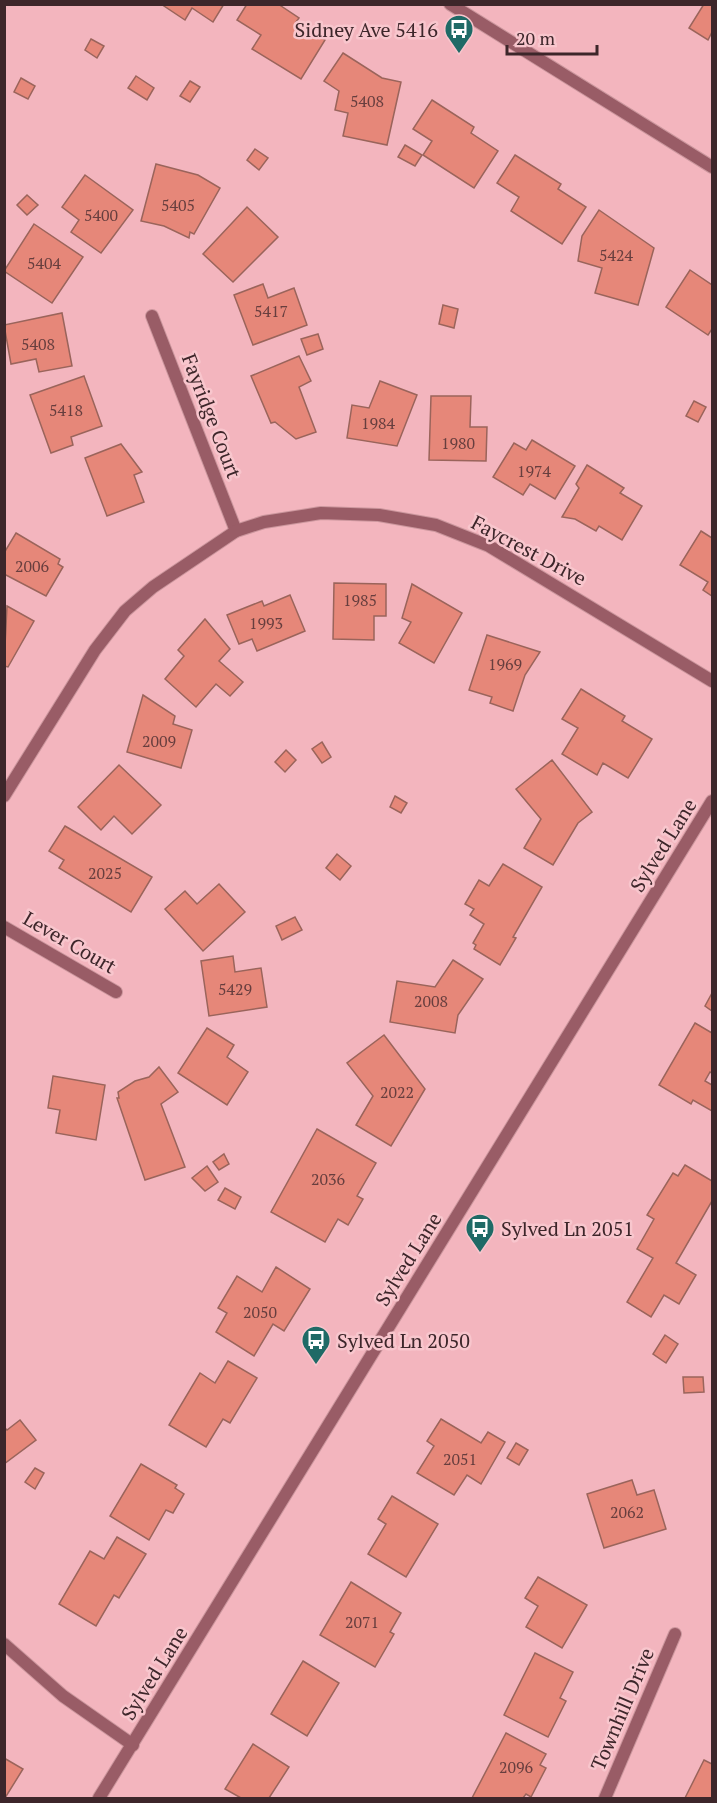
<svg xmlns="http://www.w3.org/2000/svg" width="717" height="1803" font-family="'PT Serif',serif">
  <rect width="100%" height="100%" fill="#f3b5be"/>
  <g fill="#e68779" stroke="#9a645b" stroke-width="1.5">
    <polygon points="161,4 224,4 213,22 192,8 185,20"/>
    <polygon points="247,4 278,4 299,18 296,22 325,40 301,79 252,49 261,35 237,20"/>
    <polygon points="704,4 712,4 712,32 708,40 689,28"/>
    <polygon points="91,39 104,46 97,58 85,50"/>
    <polygon points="343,53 382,78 401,82 387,145 343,136 348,113 335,110 339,91 324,81"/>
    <polygon points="136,76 154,88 147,100 128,88"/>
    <polygon points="21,78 35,86 28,99 14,92"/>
    <polygon points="190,81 200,87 190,102 180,96"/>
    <polygon points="432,100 474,127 471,133 498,151 474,188 423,155 432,141 413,129"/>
    <polygon points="405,145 422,155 415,166 398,157"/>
    <polygon points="255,149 268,158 259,170 247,160"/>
    <polygon points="515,155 561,184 558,189 586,207 562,244 511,211 519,197 497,183"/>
    <polygon points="156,164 198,175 220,188 194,234 190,232 189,238 164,226 141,221"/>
    <polygon points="85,175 133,210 101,253 71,232 79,220 62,207"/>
    <polygon points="27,195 38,205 27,215 17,205"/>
    <polygon points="247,207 278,237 233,282 203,254"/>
    <polygon points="599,210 654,248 638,305 595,293 602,268 578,261 582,236"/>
    <polygon points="34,224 83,257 52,303 4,271"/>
    <polygon points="690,270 712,285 712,329 708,335 666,307"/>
    <polygon points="263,284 268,298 294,288 307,325 253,345 234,295"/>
    <polygon points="443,305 458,309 454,328 439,324"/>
    <polygon points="62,313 72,366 39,372 36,359 11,364 4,325"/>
    <polygon points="318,334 323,349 307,355 301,339"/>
    <polygon points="299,356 311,381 299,387 316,432 296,439 275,422 271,423 251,376"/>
    <polygon points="84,376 102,426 71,437 73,445 51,453 30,395"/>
    <polygon points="380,381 417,395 397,446 347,438 352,405 369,408"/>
    <polygon points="431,396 471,396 470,427 487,427 486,461 429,460"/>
    <polygon points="694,401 706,407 698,422 686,416"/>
    <polygon points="532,440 575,466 555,499 530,484 523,495 493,477 514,443 526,450"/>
    <polygon points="121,444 142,472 134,475 144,502 107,516 85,458"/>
    <polygon points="587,465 624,488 620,493 642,506 622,540 599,526 596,531 575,519 562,517 579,488 576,484"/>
    <polygon points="701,531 712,538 712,596 703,590 708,582 680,565"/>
    <polygon points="16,533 60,559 58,564 63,567 46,596 4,574 4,553"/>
    <polygon points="334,583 386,584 386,616 374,616 374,640 333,639"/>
    <polygon points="412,584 462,613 434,663 399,643 411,622 402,618"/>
    <polygon points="290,595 305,631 257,651 252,639 239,644 227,615 262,601 264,606"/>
    <polygon points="7,606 34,621 8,667 4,666"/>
    <polygon points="205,619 230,649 219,661 243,682 230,696 216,684 196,707 165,679 184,656 178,650"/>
    <polygon points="487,635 540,652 525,675 513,711 490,703 492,697 469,690"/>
    <polygon points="581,689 625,716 622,721 652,739 628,778 603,763 597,775 562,754 578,728 562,719"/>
    <polygon points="143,695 175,716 173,724 192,730 181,768 127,752"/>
    <polygon points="322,742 331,757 322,763 312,749"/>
    <polygon points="286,750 296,760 285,772 275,762"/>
    <polygon points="552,760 592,812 578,823 553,865 524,848 541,819 516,789"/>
    <polygon points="119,765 161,805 132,834 114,816 101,830 78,807"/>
    <polygon points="395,796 407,803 401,813 390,807"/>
    <polygon points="65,826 152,877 131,912 59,868 64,860 49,851"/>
    <polygon points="337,854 351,866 340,880 326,868"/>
    <polygon points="503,864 542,887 513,937 516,938 500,965 474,949 476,945 473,943 484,924 470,915 474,909 465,904 479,880 489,886"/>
    <polygon points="219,884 245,912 203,951 165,909 185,891 197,904"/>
    <polygon points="295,917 302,930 282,940 276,926"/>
    <polygon points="233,956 235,972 261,968 267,1007 209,1016 201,961"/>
    <polygon points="453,960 483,979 458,1015 455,1033 390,1022 397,981 435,987"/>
    <polygon points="712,993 712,1011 705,1006"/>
    <polygon points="695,1023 712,1033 712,1073 710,1072 705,1081 712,1085 712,1111 693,1100 691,1104 659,1085"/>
    <polygon points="207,1028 234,1045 227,1057 248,1072 227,1105 178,1073"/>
    <polygon points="384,1035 425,1089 391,1146 356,1125 373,1096 347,1063"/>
    <polygon points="159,1067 178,1092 161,1104 185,1167 145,1180 117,1098 119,1098 118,1092 135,1081 149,1077"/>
    <polygon points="53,1076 105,1085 96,1140 56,1133 60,1110 48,1108"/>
    <polygon points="317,1129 376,1163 357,1196 363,1199 348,1225 338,1219 325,1242 271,1212"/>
    <polygon points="224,1154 229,1164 219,1170 213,1162"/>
    <polygon points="685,1165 712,1181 712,1201 676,1263 696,1275 679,1304 664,1295 651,1317 627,1302 653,1258 637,1249 654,1219 647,1215 673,1173 678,1176"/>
    <polygon points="207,1166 218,1182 205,1191 192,1178"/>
    <polygon points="225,1188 241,1197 235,1209 218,1200"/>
    <polygon points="276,1267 310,1289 284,1331 273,1324 254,1356 216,1332 227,1313 218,1308 237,1276 262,1292"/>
    <polygon points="665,1335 678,1344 666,1363 653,1354"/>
    <polygon points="228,1361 257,1378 230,1423 223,1419 206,1447 169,1425 200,1373 215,1383"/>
    <polygon points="683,1377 703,1377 704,1392 684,1393"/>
    <polygon points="441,1419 481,1443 488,1432 505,1442 481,1484 467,1475 454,1495 417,1473 434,1446 427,1441"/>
    <polygon points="20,1420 36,1440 4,1464 4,1427 7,1430"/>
    <polygon points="516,1443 528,1450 519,1465 507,1458"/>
    <polygon points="141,1464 177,1485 175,1488 184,1494 173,1513 166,1510 149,1540 110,1516"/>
    <polygon points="35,1468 44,1473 35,1489 25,1482"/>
    <polygon points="632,1480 637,1495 654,1490 666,1529 604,1548 587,1494"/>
    <polygon points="392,1496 438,1524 406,1577 368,1554 386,1524 378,1519"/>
    <polygon points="117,1537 146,1554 119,1598 114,1595 96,1626 59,1604 90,1551 104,1559"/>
    <polygon points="538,1577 587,1605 562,1648 526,1627 538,1606 525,1598"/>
    <polygon points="351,1582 401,1613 390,1632 394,1634 375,1667 320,1635"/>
    <polygon points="535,1653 573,1672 560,1698 566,1701 548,1737 504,1715"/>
    <polygon points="303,1661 339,1683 307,1736 271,1714"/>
    <polygon points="506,1733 546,1754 540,1765 546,1768 531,1797 526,1794 523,1798 472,1798"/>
    <polygon points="253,1744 289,1767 269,1798 241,1798 225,1789"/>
    <polygon points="4,1758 23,1769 5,1798 4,1798"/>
    <polygon points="704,1760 712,1764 712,1798 685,1798"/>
  </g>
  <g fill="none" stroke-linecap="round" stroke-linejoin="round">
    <g stroke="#cb969d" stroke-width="14">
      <g id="minor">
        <polyline points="450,4 712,167"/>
        <polyline points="152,316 236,531"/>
        <polyline points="4,796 95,650 125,611 153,587 236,531 264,522 321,513 379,515 436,525 489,546 712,681"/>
        <polyline points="4,927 116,992"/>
        <polyline points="4,1644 63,1696 133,1745"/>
        <polyline points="99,1798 712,801"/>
        <polyline points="605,1798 675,1634"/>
      </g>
    </g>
    <use href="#minor" stroke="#995c66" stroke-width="12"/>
  </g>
  <defs>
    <g id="bus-pin" transform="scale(1.5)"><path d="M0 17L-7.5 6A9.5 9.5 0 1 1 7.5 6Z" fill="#1f6a66" stroke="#f8c6cd"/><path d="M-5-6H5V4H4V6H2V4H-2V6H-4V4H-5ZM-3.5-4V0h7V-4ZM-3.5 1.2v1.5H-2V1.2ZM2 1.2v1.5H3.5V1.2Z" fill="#fff"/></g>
  </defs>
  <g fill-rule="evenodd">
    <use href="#bus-pin" x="459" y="29"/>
    <use href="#bus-pin" x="480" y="1228"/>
    <use href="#bus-pin" x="316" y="1340"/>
  </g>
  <g text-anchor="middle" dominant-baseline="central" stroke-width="5" stroke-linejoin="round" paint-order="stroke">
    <g font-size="16" fill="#673e3e">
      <text x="367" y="101">5408</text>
      <text x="178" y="205">5405</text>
      <text x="101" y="215">5400</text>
      <text x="616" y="255">5424</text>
      <text x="44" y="263">5404</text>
      <text x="271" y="311">5417</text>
      <text x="38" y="344">5408</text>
      <text x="66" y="410">5418</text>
      <text x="378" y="423">1984</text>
      <text x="458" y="443">1980</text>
      <text x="534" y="471">1974</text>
      <text x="32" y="566">2006</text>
      <text x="360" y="600">1985</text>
      <text x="266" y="623">1993</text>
      <text x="505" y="664">1969</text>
      <text x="159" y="741">2009</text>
      <text x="105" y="873">2025</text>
      <text x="235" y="989">5429</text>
      <text x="431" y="1001">2008</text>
      <text x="397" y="1092">2022</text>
      <text x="328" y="1179">2036</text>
      <text x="260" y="1312">2050</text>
      <text x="460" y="1459">2051</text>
      <text x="627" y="1512">2062</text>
      <text x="362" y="1622">2071</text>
      <text x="516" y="1767">2096</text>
    </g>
    <g font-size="20" fill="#3d262a" stroke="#f8c6cd" text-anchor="start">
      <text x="438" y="29" text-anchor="end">Sidney Ave 5416</text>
      <text x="501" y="1228">Sylved Ln 2051</text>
      <text x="337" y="1340">Sylved Ln 2050</text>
    </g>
    <g font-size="20" fill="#3d262a" stroke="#f8c6cd">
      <text transform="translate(212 416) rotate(69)">Fayridge Court</text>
      <text transform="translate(529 550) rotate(28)">Faycrest Drive</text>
      <text transform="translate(663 845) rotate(-58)">Sylved Lane</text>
      <text transform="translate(70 942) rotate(30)">Lever Court</text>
      <text transform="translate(408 1259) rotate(-58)">Sylved Lane</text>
      <text transform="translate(154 1673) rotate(-58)">Sylved Lane</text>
      <text transform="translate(622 1709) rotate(-67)">Townhill Drive</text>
    </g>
  </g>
  <rect width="717" height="1803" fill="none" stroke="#3d262a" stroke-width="12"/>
  <path d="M507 45v9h90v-9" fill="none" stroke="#3d262a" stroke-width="3"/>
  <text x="516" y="45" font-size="18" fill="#3d262a" stroke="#f8c6cd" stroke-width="4.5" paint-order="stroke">20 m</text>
</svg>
